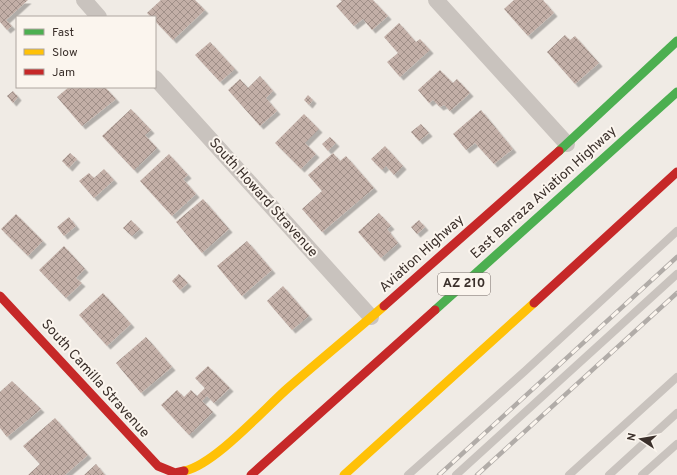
<svg xmlns="http://www.w3.org/2000/svg" width="677" height="475" font-family="Overpass,sans-serif">
  <defs>
    <pattern id="building-cross-hatch" width="8" height="8" patternUnits="userSpaceOnUse"><rect width="8" height="8" fill="#c3afa7"/><path d="M0 0l8 8M0 8l8-8" fill="none" stroke="#a08f88"/></pattern>
    <filter id="shadow"><feDropShadow dx="3.5" dy="3.5" stdDeviation="0" flood-color="#0004"/></filter>
  </defs>
  <rect width="100%" height="100%" fill="#f0ebe5"/>
  <g fill="url(#building-cross-hatch)" filter="url(#shadow)">
    <polygon points="0,0 28,0 6,20 12,26 7,30 0,22"/>
    <polygon points="161,0 195,0 205,10 173,40 155,21 155,17 151,17 147,13"/>
    <polygon points="340,0 373,0 388,16 372,30 363,19 354,26 336,6 342,1"/>
    <polygon points="514,0 543,0 554,13 528,36 504,9"/>
    <polygon points="399,23 416,42 420,39 430,50 400,77 387,62 398,53 384,37"/>
    <polygon points="565,35 570,40 575,36 599,63 575,84 547,52"/>
    <polygon points="210,42 235,69 220,82 195,55"/>
    <polygon points="440,70 453,83 457,79 470,93 450,111 444,105 440,107 433,100 429,103 418,90"/>
    <polygon points="260,76 273,91 266,98 277,111 260,126 228,90 240,79 248,88"/>
    <polygon points="69,87 105,87 116,99 82,126 57,97"/>
    <polygon points="13,91 18,97 13,103 7,96"/>
    <polygon points="308,95 313,100 309,105 304,100"/>
    <polygon points="131,109 151,130 145,135 157,148 134,170 102,136"/>
    <polygon points="481,110 513,149 494,164 475,143 466,150 453,134"/>
    <polygon points="304,114 319,129 305,143 316,154 301,169 275,143"/>
    <polygon points="421,124 429,133 419,141 411,132"/>
    <polygon points="330,137 336,143 328,151 322,144"/>
    <polygon points="385,146 403,166 394,175 386,166 382,170 371,159"/>
    <polygon points="70,153 77,159 69,168 62,161"/>
    <polygon points="333,153 340,161 346,156 374,188 322,232 302,209 322,191 308,175"/>
    <polygon points="169,154 188,175 183,179 196,194 172,216 140,181"/>
    <polygon points="104,169 114,180 94,198 79,181 89,173 94,178"/>
    <polygon points="203,199 229,229 202,253 176,222"/>
    <polygon points="379,213 391,226 387,229 398,243 381,258 358,232"/>
    <polygon points="16,214 43,241 28,256 1,229"/>
    <polygon points="69,217 76,226 64,236 57,227"/>
    <polygon points="131,220 140,229 132,236 123,228"/>
    <polygon points="419,220 425,227 417,234 411,227"/>
    <polygon points="247,241 272,270 242,296 217,266"/>
    <polygon points="64,246 85,269 76,278 82,283 66,298 39,270"/>
    <polygon points="179,274 188,283 180,290 172,281"/>
    <polygon points="283,286 309,316 292,330 267,301"/>
    <polygon points="103,293 131,324 107,346 79,315"/>
    <polygon points="146,337 172,367 141,393 116,363"/>
    <polygon points="208,366 230,388 214,403 207,396 202,401 213,412 189,435 161,405 177,390 184,397 191,390 197,396 205,388 195,378"/>
    <polygon points="12,381 41,409 7,437 0,428 0,392"/>
    <polygon points="55,418 88,455 65,475 28,475 40,464 23,446"/>
    <polygon points="96,464 105,475 84,475"/>
  </g>
  <g fill="none" stroke-linecap="round" stroke-linejoin="round">
    <g stroke="#c9c3be" stroke-width="8">
      <polyline points="408,475 525,371 677,231"/>
      <polyline points="456,475 677,274"/>
      <polyline points="569,475 677,377"/>
      <polyline points="609,475 677,413"/>
      <polyline points="642,475 677,444"/>
    </g>
    <g stroke="#c9c3be" stroke-width="16">
      <polyline points="84,0 99,17"/>
      <polyline points="436,0 567,144"/>
      <polyline points="155,78 371,317"/>
    </g>
    <g stroke="#4caf50" stroke-width="9">
      <polyline points="559,151 677,41"/>
      <polyline points="435,310 677,92"/>
    </g>
    <g stroke="#ffc107" stroke-width="9">
      <path d="M 184,471 C 214,465 263,410 288,388 C 320,360 352,334 384,306"/>
      <polyline points="344,475 534,303"/>
    </g>
    <g stroke="#c62828" stroke-width="9">
      <polyline points="0,296 158,466 175,473 184,471"/>
      <polyline points="534,303 677,172"/>
      <polyline points="384,306 559,151"/>
      <polyline points="251,475 435,310"/>
    </g>
    <g stroke="#b1aca8" stroke-width="4.5">
      <g id="rail">
        <polyline points="439,475 677,257"/>
        <polyline points="477,475 677,293"/>
      </g>
    </g>
    <use href="#rail" stroke="#fbf5ee" stroke-width="3" stroke-dasharray="9" stroke-linecap="butt"/>
  </g>
  <g text-anchor="middle" dominant-baseline="central" stroke-width="4" stroke-linejoin="round" paint-order="stroke">
    <rect fill="#fbf5ee" stroke="#756b66" stroke-width="1" x="438" y="273" width="52" height="22" rx="3"/>
    <g font-size="13" font-weight="bold" fill="#3b302b">
      <text x="464" y="284">AZ 210</text>
    </g>
    <g font-size="14" fill="#3b302b" stroke="#fbf5ee">
      <text transform="translate(544 193) rotate(-42)">East Barraza Aviation Highway</text>
      <text transform="translate(263 198) rotate(48)">South Howard Stravenue</text>
      <text transform="translate(422 254) rotate(-42)">Aviation Highway</text>
      <text transform="translate(95 379) rotate(48)">South Camilla Stravenue</text>
    </g>
  </g>
  <rect x="16" y="16" width="140" height="72" fill="#fbf5ee" stroke="#aea6a0"/>
  <rect x="24" y="29" width="20" height="6" fill="#4caf50" stroke="#aea6a0"/>
  <text x="52" y="36" font-size="12" fill="#3b302b">Fast</text>
  <rect x="24" y="49" width="20" height="6" fill="#ffc107" stroke="#aea6a0"/>
  <text x="52" y="56" font-size="12" fill="#3b302b">Slow</text>
  <rect x="24" y="69" width="20" height="6" fill="#c62828" stroke="#aea6a0"/>
  <text x="52" y="76" font-size="12" fill="#3b302b">Jam</text>
  <g transform="translate(641 439) rotate(282)" stroke="#fbf5ee" stroke-width="3" paint-order="stroke">
  <path d="M0-3L7 15L0 10L-7 15Z" fill="#3b302b"/>
  <text y="-6" font-size="11" font-weight="bold" text-anchor="middle" fill="#3b302b">N</text>
  </g>
</svg>
